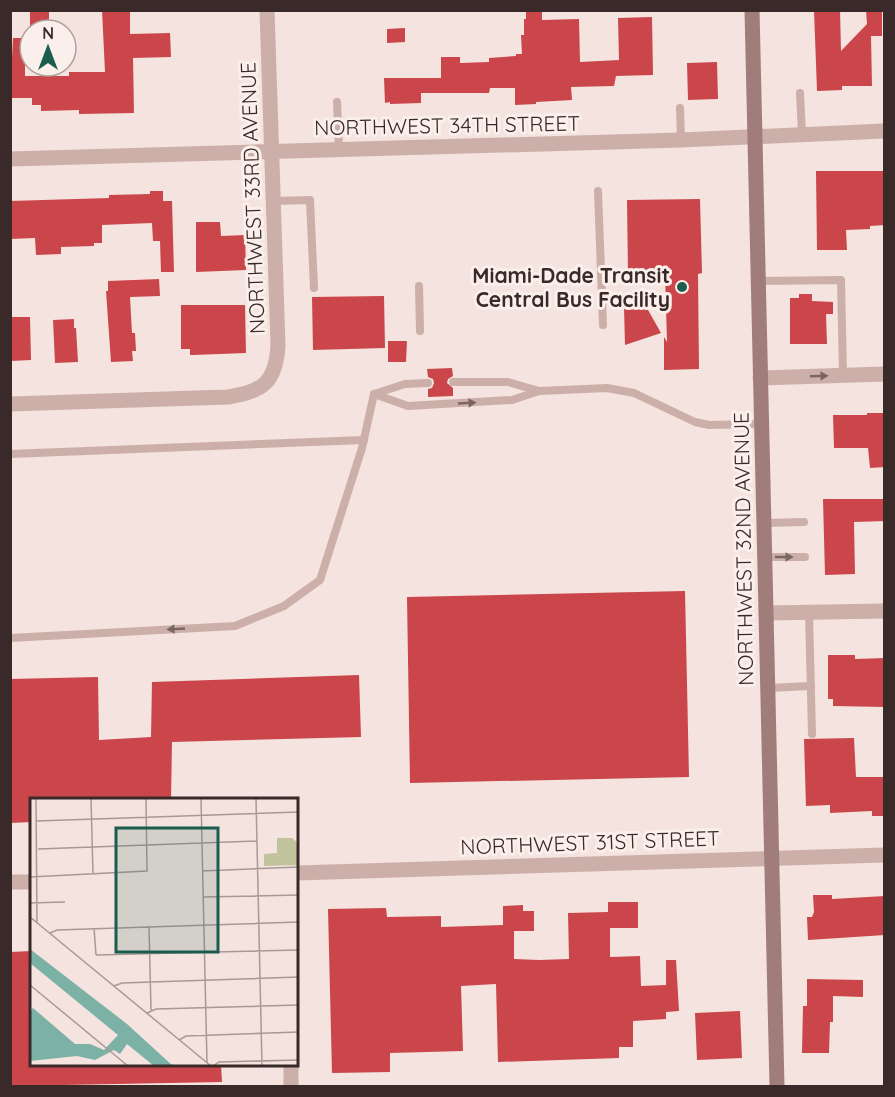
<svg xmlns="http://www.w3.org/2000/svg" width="895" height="1097" font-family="Quicksand,sans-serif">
  <rect width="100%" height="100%" fill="#f4e3de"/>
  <g fill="#ca464b">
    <polygon points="102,10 130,10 130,34 170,33 171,57 133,58 134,113 79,114 79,110 41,111 41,105 32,105 32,98 10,98 13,38 25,38 25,76 69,76 69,72 105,72"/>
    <polygon points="526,10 542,10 542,20 579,19 580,62 619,60 618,18 652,17 653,75 616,76 614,86 571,87 572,100 536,102 536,104 515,105 515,88 490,88 489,93 421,93 421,103 390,104 390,102 385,103 384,78 441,78 441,57 460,57 460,63 489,62 489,58 516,56 516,54 522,54 521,35 524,35 524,19 526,19"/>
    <polygon points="814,10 840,10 841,51 867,24 866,10 882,10 882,36 871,36 872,86 842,86 842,90 817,91"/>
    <rect x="30" y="11" width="19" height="19"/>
    <polygon points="405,28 405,42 387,43 387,29"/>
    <polygon points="717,62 718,99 688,100 687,63"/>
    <polygon points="816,171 885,171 885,225 870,226 870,229 846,230 847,250 817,250"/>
    <polygon points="150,191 163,191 163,201 172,201 174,272 161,272 160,241 153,241 152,223 102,225 102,243 94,243 94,246 61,247 61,254 36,255 35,238 10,239 10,201 109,198 109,195 150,194"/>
    <polygon points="700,199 702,273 698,274 699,369 664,370 664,337 667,342 665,273 628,274 627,200"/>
    <polygon points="196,222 220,222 221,236 245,235 246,270 196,272"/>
    <polygon points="159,279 160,296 130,297 132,333 135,333 136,351 132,351 133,361 111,362 106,291 108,291 108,281"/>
    <polygon points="799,294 812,294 812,301 833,302 833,314 826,314 827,344 790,344 790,298 799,298"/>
    <polygon points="384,296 385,348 313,350 312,297"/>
    <polygon points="643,301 661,333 625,345 624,307"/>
    <polygon points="181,305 245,305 246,353 193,355 190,355 190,349 181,349"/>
    <polygon points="12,317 30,317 31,360 10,361"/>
    <polygon points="74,319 74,328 76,328 78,362 55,363 53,320"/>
    <polygon points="388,341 407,341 406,362 388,362"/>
    <polygon points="452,368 453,376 448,379 447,383 453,388 453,396 428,397 428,389 432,388 434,383 433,379 428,377 427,369"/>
    <polygon points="867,413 885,413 885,467 870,468 868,448 834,448 833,415 867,415"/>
    <polygon points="823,499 885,499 885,521 854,522 855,574 825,575"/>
    <polygon points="685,591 689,777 410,783 407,597"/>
    <polygon points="828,655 855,655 855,659 885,658 885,707 833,706 833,699 828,699"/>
    <polygon points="359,675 361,737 172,742 171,800 32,800 32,822 10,823 10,679 98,677 99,740 151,737 152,682"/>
    <polygon points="854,738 856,777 885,777 884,816 872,816 872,811 830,813 830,805 806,806 804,739"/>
    <polygon points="813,895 832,895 832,899 885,896 885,935 808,940 807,917 812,917 814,912"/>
    <polygon points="608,902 638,902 638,928 610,928 610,957 640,956 641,986 666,985 666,960 676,960 679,1011 666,1012 666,1019 633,1021 633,1047 619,1047 619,1058 498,1062 496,984 461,986 463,1051 390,1053 390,1072 332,1073 328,909 386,908 387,917 441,916 441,927 503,925 503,906 523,905 523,911 534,911 534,931 514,931 514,959 539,960 569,959 568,913 608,912"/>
    <polygon points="32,951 32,1065 221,1065 222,1082 10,1086 10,952"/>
    <polygon points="807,979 863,980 863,997 833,996 833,1022 830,1022 829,1053 802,1053 803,1006 807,1006"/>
    <polygon points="740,1011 742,1058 697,1060 695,1013"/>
  </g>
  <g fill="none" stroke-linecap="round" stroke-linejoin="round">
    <g stroke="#ccafa9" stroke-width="8">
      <polyline points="800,93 802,134"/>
      <polyline points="337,102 339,149"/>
      <polyline points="680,108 681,140"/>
      <polyline points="598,191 603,325"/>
      <polyline points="274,201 310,200 314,288"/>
      <polyline points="758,281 841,280 843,376"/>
      <polyline points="419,286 420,331"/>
      <polyline points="428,383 405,384 374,394 408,406 512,400 539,391 508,382 453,382"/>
      <polyline points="539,391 607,388 634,393 695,422 709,425 762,424"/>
      <polyline points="10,454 364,440"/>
      <polyline points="764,523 804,522"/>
      <polyline points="764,557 805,557"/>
      <polyline points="809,612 812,734"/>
      <polyline points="10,638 235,626 284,606 320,580 362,448 374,394"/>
      <polyline points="768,688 811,686"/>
    </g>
    <g stroke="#ccafa9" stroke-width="15">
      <polyline points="10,159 681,140 884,131"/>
      <polyline points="760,378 884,374"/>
      <path d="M 10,404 L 228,397 C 263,392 276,382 278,345 L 267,10"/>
      <polyline points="766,613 884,611"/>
      <polyline points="297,873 884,855"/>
      <polyline points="10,882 32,882"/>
      <polyline points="291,1066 291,1086"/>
    </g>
    <polyline stroke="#a07d7a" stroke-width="15" points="752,10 777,1086"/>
  </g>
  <defs><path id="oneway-solid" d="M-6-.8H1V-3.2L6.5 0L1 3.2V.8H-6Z" transform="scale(1.5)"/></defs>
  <g fill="#7b6663">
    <use href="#oneway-solid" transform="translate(819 376) rotate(-2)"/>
    <use href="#oneway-solid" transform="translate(467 403) rotate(-3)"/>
    <use href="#oneway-solid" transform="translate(784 557)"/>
    <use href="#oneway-solid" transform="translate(176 629) rotate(177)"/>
  </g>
  <circle fill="#1d5d4f" stroke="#fbefeb" stroke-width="2" cx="682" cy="287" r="6"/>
  <g text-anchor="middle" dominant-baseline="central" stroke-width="6" stroke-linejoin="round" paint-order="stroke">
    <g font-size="21" fill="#392a29" stroke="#fbefeb">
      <text transform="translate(447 125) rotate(-1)">NORTHWEST 34TH STREET</text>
      <text transform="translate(252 198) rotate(-92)">NORTHWEST 33RD AVENUE</text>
      <text transform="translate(743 549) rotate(-91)">NORTHWEST 32ND AVENUE</text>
      <text transform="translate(590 842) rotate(-2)">NORTHWEST 31ST STREET</text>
    </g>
    <g font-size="21" font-weight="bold" fill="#392a29" stroke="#fbefeb" text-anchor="end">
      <text x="670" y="275">Miami-Dade Transit<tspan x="670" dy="24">Central Bus Facility</tspan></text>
    </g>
  </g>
  <g transform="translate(30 798)">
    <rect width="268" height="268" fill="#f4e3de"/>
    <path d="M 247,40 L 262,40 L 268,45 L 268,67 L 234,68 L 234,56 L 247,55 Z" fill="#c1c39d"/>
    <path d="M 0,151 L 97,226 L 143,268 L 124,268 L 97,246 L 90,256 L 84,252 L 65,262 L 47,258 L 0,263 L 0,213 L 3,210 L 45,246 L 60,246 L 74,252 L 88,237 L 0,165 Z" fill="#7cb2a5"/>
    <path fill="none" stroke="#a99996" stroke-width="1.5" d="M 6,1 L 7,125M 61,1 L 63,76M 171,1 L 177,265M 226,1 L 232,268M 7,23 L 269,14M 8,51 L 227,43M 172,73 L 269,69M 0,79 L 117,73 L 116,1M 173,99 L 269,97M 0,105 L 35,104M 0,119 L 181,268M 119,129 L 121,212M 64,130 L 66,157M 20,135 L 27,132 L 269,124M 66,157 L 269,152M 0,187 L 98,268M 84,188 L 92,185 L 269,179M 117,215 L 126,211 L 269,207M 149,242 L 156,238 L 269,234M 183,268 L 189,264 L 269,262"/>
    <path fill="#1d5d4f" fill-opacity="0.15" stroke="#1d5d4f" stroke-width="3" d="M 86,30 L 188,30 L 188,154 L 86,154 Z"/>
    <rect width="268" height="268" fill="none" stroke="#392a29" stroke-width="3"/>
  </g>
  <rect width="895" height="1097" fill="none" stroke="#392a29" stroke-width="24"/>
  <g transform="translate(48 48)"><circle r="28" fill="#fbefeb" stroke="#ada09d" stroke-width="1.5"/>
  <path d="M0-4.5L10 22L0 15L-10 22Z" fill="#1d5d4f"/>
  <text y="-9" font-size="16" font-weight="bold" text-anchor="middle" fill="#392a29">N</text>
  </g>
</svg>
